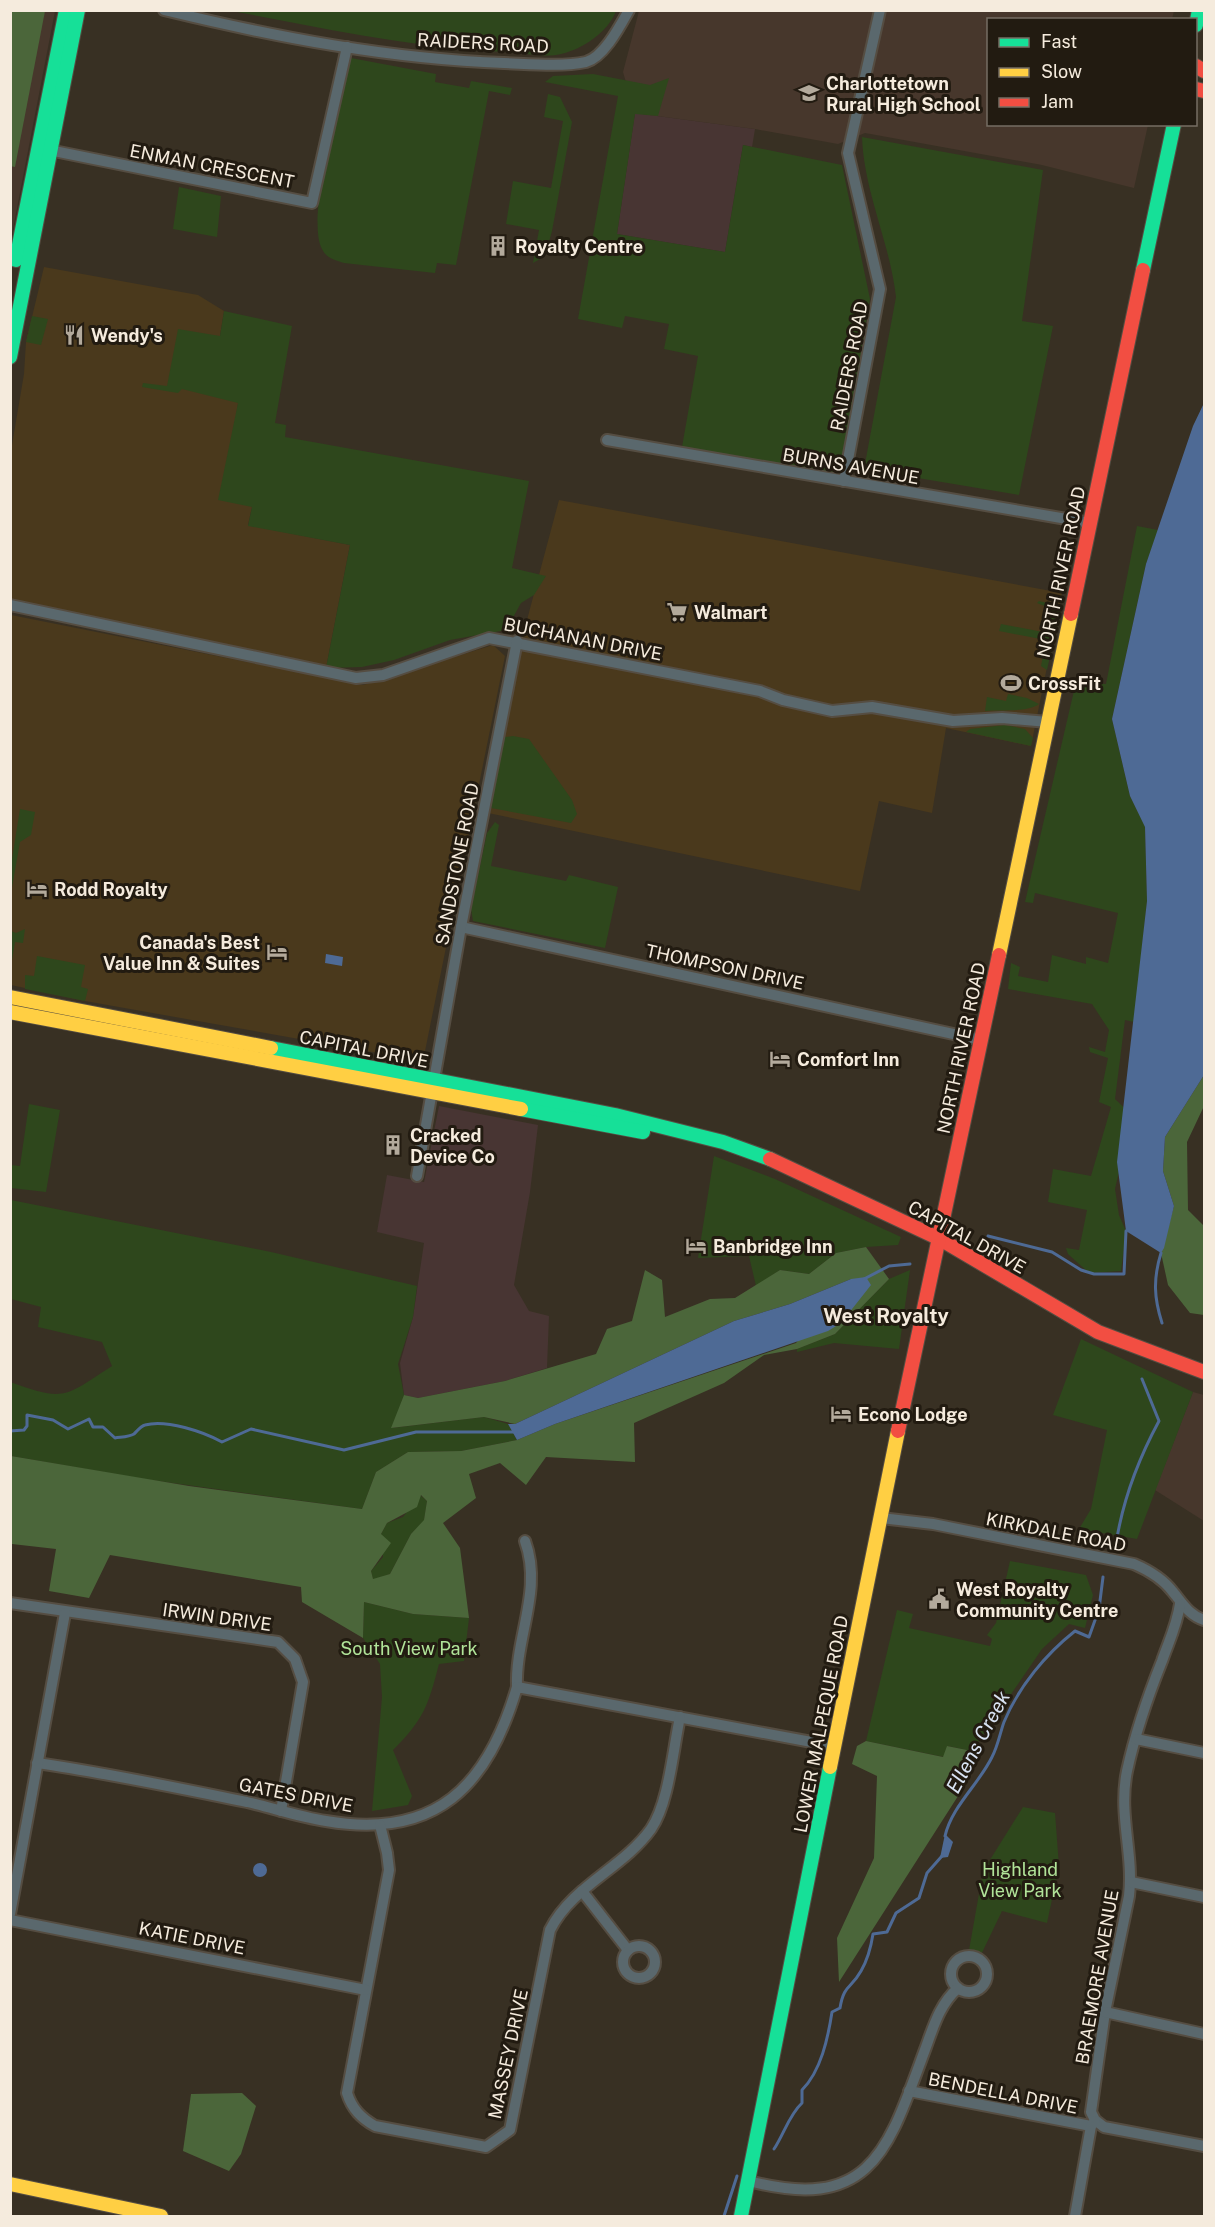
<svg xmlns="http://www.w3.org/2000/svg" width="1215" height="2227" font-family="'Public Sans',sans-serif">
  <rect width="100%" height="100%" fill="#383023"/>
  <g fill="#4a391c">
    <polygon points="44,267 198,295 224,311 220,336 238,403 236,418 252,507 248,525 350,545 326,668 11,599 11,451 24,374 26,342"/>
    <polygon points="559,500 1062,593 1031,746 946,728 932,813 879,801 860,891 488,813 519,650"/>
    <polygon points="11,615 363,685 493,645 505,656 423,1061 85,1001 11,985"/>
  </g>
  <g fill="#483533">
    <polygon points="635,113 755,129 752,147 743,145 725,252 617,234"/>
    <polygon points="439,1106 538,1125 530,1192 514,1285 529,1311 549,1316 547,1368 505,1381 418,1398 404,1395 400,1363 413,1317 424,1243 377,1232 387,1175 424,1182"/>
  </g>
  <g fill="#47372c">
    <polygon points="11,11 55,11 11,239"/>
    <polygon points="639,11 1174,11 1172,19 988,20 988,124 1148,125 1134,188 1042,165 865,133 838,144 755,129 635,113 623,72"/>
    <polygon points="1193,1392 1204,1395 1204,1521 1155,1490"/>
  </g>
  <g fill="#2e471c">
    <path d="M 232,11 L 616,10 L 616,11 C 608,32 583,49 561,54 C 545,58 523,53 507,52 C 414,48 323,28 232,11 Z"/>
    <path d="M 351,58 L 436,74 L 435,82 L 469,88 L 471,81 L 512,88 L 510,95 L 489,91 L 456,265 L 437,263 L 435,273 L 344,263 C 335,260 326,258 322,249 C 305,216 342,98 351,58 Z"/>
    <polygon points="593,74 650,85 669,78 658,116 635,114 617,234 725,252 743,145 842,165 870,299 847,437 843,457 835,473 682,447 698,356 664,349 669,324 625,316 622,328 578,319 618,96 545,82 553,76"/>
    <polygon points="548,94 560,97 572,122 552,231 547,249 540,259 533,263 539,230 506,224 513,181 551,188 563,121 544,117"/>
    <path d="M 862,137 L 1043,170 L 1022,321 L 1053,326 L 1019,495 L 864,469 L 896,297 C 890,243 864,192 862,137 Z"/>
    <polygon points="179,187 221,196 217,237 173,229"/>
    <polygon points="224,311 292,326 275,423 286,425 285,437 529,481 512,568 546,576 534,595 521,603 506,630 450,640 394,660 362,667 326,668 350,545 248,526 252,507 218,500 238,403 182,389 178,393 142,387 143,383 167,386 178,329 220,336"/>
    <polygon points="32,316 48,319 41,345 26,342"/>
    <polygon points="1137,526 1158,530 1146,564 1112,719 1130,796 1145,826 1147,901 1134,1022 1125,1020 1115,1099 1132,1115 1115,1189 1119,1215 1126,1231 1121,1271 1089,1273 1068,1254 1066,1248 1079,1250 1087,1210 1048,1202 1053,1169 1091,1176 1111,1107 1099,1102 1108,1058 1090,1052 1089,1047 1105,1052 1109,1030 1092,1004 1008,989 1011,963 1020,967 1018,976 1048,982 1052,955 1086,964 1086,957 1108,963 1118,913 1035,893 1033,903 1025,902 1076,682 1106,684"/>
    <polygon points="1039,601 1051,604 1060,611 1047,670 1041,666 1046,640 999,631 1001,624 1048,633 1052,609 1037,603"/>
    <path d="M 1008,694 L 1027,698 L 1039,704 C 1027,713 1001,709 985,711 L 987,697 L 1006,701 Z"/>
    <polygon points="1005,725 1025,729 1033,738 1031,746 966,732 970,729"/>
    <polygon points="513,736 529,739 572,800 577,814 571,823 491,808 502,741 505,737"/>
    <polygon points="20,809 35,812 31,835 20,842 11,893 11,865"/>
    <polygon points="495,822 499,825 491,866 566,881 569,875 618,887 605,948 473,921 471,909 487,833"/>
    <polygon points="25,929 23,943 15,942 11,966 11,931 16,933"/>
    <polygon points="37,956 85,965 81,987 88,989 85,1001 25,989 25,975 34,976"/>
    <polygon points="29,1104 60,1110 46,1192 11,1188 11,1165 20,1166"/>
    <polygon points="714,1156 775,1179 901,1237 898,1245 866,1247 836,1253 809,1274 780,1270 756,1286 749,1256 698,1258"/>
    <path d="M 11,1200 L 271,1252 L 417,1286 L 413,1317 L 398,1364 L 404,1395 L 392,1428 L 484,1417 L 508,1424 L 517,1440 L 461,1451 L 408,1452 L 376,1472 L 362,1509 L 144,1479 L 11,1456 L 10,1382 C 66,1402 64,1397 112,1366 L 102,1342 L 38,1327 L 41,1307 L 11,1299 Z"/>
    <polygon points="910,1270 899,1349 834,1343 797,1352 797,1349 835,1334 889,1279"/>
    <polygon points="1081,1339 1193,1392 1137,1539 1079,1529 1091,1509 1107,1430 1053,1415"/>
    <polygon points="420,1495 427,1501 424,1521 411,1534 390,1574 373,1580 371,1571 383,1557 381,1534 387,1523 403,1517"/>
    <polygon points="1010,1561 1086,1575 1093,1595 1085,1628 1069,1624 1042,1649 972,1751 948,1746 944,1757 866,1741 897,1610 913,1614 909,1628 990,1646 992,1639 987,1635 996,1623"/>
    <path d="M 364,1602 L 413,1614 L 469,1618 L 464,1661 L 439,1664 C 428,1706 424,1719 393,1750 L 412,1796 L 408,1805 L 372,1811 L 382,1697 L 380,1664 L 363,1638 Z"/>
    <polygon points="1023,1807 1055,1813 1059,1866 1047,1923 1002,1911 979,1959 968,1956 983,1871"/>
  </g>
  <g fill="#4b663a" fill-rule="evenodd">
    <polygon points="10,11 45,11 15,167 10,166"/>
    <polygon points="1204,1075 1204,1106 1187,1142 1188,1210 1204,1226 1204,1315 1190,1313 1168,1285 1161,1253 1174,1206 1163,1171 1165,1137"/>
    <path d="M 866,1247 L 889,1279 L 835,1334 L 797,1349 L 764,1355 L 724,1383 L 634,1423 L 635,1462 L 546,1457 L 526,1485 L 500,1463 L 469,1474 L 476,1498 L 443,1523 L 460,1548 L 469,1618 L 413,1614 L 364,1602 L 363,1638 L 302,1602 L 301,1587 L 110,1555 L 89,1598 L 49,1591 L 56,1549 L 12,1544 L 11,1559 L 11,1456 L 189,1486 L 362,1509 L 376,1472 L 408,1452 L 461,1451 L 517,1440 L 555,1424 L 796,1343 L 851,1279 L 790,1304 L 734,1321 L 515,1424 L 484,1417 L 391,1428 L 404,1395 L 418,1398 L 505,1381 L 596,1354 L 607,1329 L 632,1321 L 645,1270 L 662,1280 L 665,1317 L 710,1299 L 735,1298 L 780,1270 L 809,1274 L 836,1253 ZM 421,1495 L 427,1501 L 424,1520 L 411,1534 L 390,1574 L 373,1579 L 371,1571 L 391,1543 L 381,1534 L 387,1523 L 417,1507 Z"/>
    <polygon points="866,1741 943,1757 947,1746 972,1751 967,1782 839,1982 837,1938 874,1858 877,1776 852,1764 857,1746"/>
    <polygon points="242,2093 256,2106 241,2154 229,2171 183,2151 191,2094"/>
  </g>
  <g fill="#4e6a95">
    <polygon points="1204,403 1204,1075 1165,1137 1163,1171 1174,1206 1164,1248 1161,1253 1126,1231 1117,1162 1147,901 1145,827 1130,796 1112,719 1146,564 1193,426"/>
    <polygon points="326,954 343,957 342,966 325,963"/>
    <polygon points="866,1277 871,1285 841,1323 828,1331 555,1424 517,1440 508,1424 515,1424 734,1321 790,1304 851,1279"/>
    <polygon points="945,1834 953,1842 948,1857 940,1858"/>
    <circle cx="260" cy="1870" r="7"/>
  </g>
  <g fill="none" stroke-linecap="round" stroke-linejoin="round">
    <g stroke="#4e6a95" stroke-width="3">
      <polyline points="988,1236 1052,1252 1081,1270 1094,1274 1124,1274 1126,1231"/>
      <path d="M 1161,1253 C 1153,1279 1154,1298 1162,1323"/>
      <polyline points="864,1279 889,1266 910,1264"/>
      <path d="M 10,1431 L 24,1430 L 27,1426 L 27,1415 L 53,1420 L 68,1429 L 89,1419 L 93,1427 L 103,1427 L 115,1438 C 121,1437 129,1437 134,1434 C 137,1431 141,1426 145,1425 C 166,1419 204,1432 222,1442 L 251,1429 L 344,1450 L 416,1432 L 516,1432"/>
      <path d="M 1117,1538 C 1124,1497 1139,1458 1159,1421 L 1142,1379"/>
      <path d="M 945,1836 C 952,1806 979,1784 992,1757 C 998,1746 1000,1733 1004,1722 C 1019,1686 1046,1654 1075,1631 L 1089,1637 L 1099,1609 L 1103,1577"/>
      <path d="M 774,2149 C 784,2134 789,2115 802,2103 L 802,2090 C 821,2071 828,2038 832,2012 L 840,2008 C 844,1984 851,1989 861,1971 C 868,1959 871,1947 873,1934 L 887,1932 L 896,1913 L 919,1898 L 927,1873 L 942,1856"/>
      <polyline points="724,2216 737,2176"/>
    </g>
    <g stroke="#554d42" stroke-width="14">
      <g id="street">
        <path d="M 164,10 C 275,37 390,59 504,63 C 530,64 561,67 586,62 C 604,57 620,26 629,10"/>
        <polyline points="49,150 312,203 347,47"/>
        <polyline points="607,440 1090,523"/>
        <polyline points="844,481 880,289 848,153 880,10"/>
        <polyline points="10,605 356,678 383,675 489,638 760,691 783,700 832,711 872,707 953,721 1002,718 1048,722"/>
        <polyline points="461,927 981,1040"/>
        <polyline points="417,1176 461,927 517,641"/>
        <path d="M 881,1518 L 933,1524 L 1134,1564 C 1148,1570 1164,1580 1173,1592 C 1183,1604 1189,1615 1204,1620"/>
        <polyline points="10,1603 278,1642 295,1659 303,1682 281,1811"/>
        <path d="M 1180,1604 C 1177,1625 1169,1641 1162,1661 C 1148,1696 1135,1734 1127,1771 C 1118,1815 1134,1853 1129,1896 L 1105,2012 L 1091,2112 L 1095,2120 L 1104,2127 L 1204,2146"/>
        <path d="M 517,1687 C 515,1637 543,1590 525,1541"/>
        <polyline points="1136,1739 1204,1753"/>
        <path d="M 37,1763 C 107,1773 178,1788 247,1802 C 273,1808 300,1817 326,1821 C 436,1840 488,1786 517,1687 L 833,1746"/>
        <path d="M 380,1825 L 387,1853 L 389,1870 L 347,2093 C 352,2109 361,2118 375,2126 L 486,2147 L 510,2130 L 550,1930 C 572,1886 623,1868 651,1829 C 669,1803 673,1749 680,1717"/>
        <polyline points="1131,1882 1204,1897"/>
        <polyline points="582,1891 628,1950"/>
        <polyline points="10,1914 65,1613"/>
        <polyline points="10,1920 366,1990"/>
        <circle cx="639" cy="1962" r="16"/>
        <circle cx="969" cy="1974" r="18"/>
        <polyline points="1105,2012 1204,2034"/>
        <polyline points="909,2091 1091,2126"/>
        <path d="M 749,2181 C 874,2214 889,2146 926,2047 C 934,2025 940,2004 958,1988"/>
        <polyline points="1075,2216 1091,2126 1095,2121"/>
      </g>
    </g>
    <g stroke="#554d42" stroke-width="16">
      <g id="fast">
        <polyline points="1196,25 1199,10"/>
        <polyline points="16,260 66,10"/>
        <polyline points="1143,270 1174,124"/>
        <polyline points="10,357 78,10"/>
        <polyline points="271,1048 615,1115 723,1142 770,1159"/>
        <polyline points="521,1109 643,1132"/>
        <polyline points="741,2216 830,1767"/>
      </g>
    </g>
    <g stroke="#554d42" stroke-width="16">
      <g id="slow">
        <polyline points="999,955 1071,614"/>
        <polyline points="10,997 271,1048"/>
        <polyline points="10,1012 521,1109"/>
        <polyline points="830,1767 898,1431"/>
        <polyline points="10,2184 161,2216"/>
      </g>
    </g>
    <g stroke="#554d42" stroke-width="16">
      <g id="jam">
        <polyline points="1196,66 1204,71"/>
        <polyline points="1196,89 1204,91"/>
        <polyline points="1071,614 1143,270"/>
        <polyline points="770,1159 940,1239 1098,1332 1204,1372"/>
        <polyline points="898,1431 999,955"/>
      </g>
    </g>
    <use href="#street" stroke="#5a686d" stroke-width="10"/>
    <use href="#fast" stroke="#16e098" stroke-width="14"/>
    <use href="#slow" stroke="#ffcf43" stroke-width="14"/>
    <use href="#jam" stroke="#f24e42" stroke-width="14"/>
  </g>
  <defs>
    <g id="school-bare" transform="scale(1.62)"><path d="M0-5L7-2L0 1L-7-2ZM-4 1L0 2.5L4 1V4Q0 6-4 4Z" fill="#b3aa9c" stroke="#221b11" stroke-width="2.5" paint-order="stroke"/></g>
    <g id="building-bare" transform="scale(1.62)"><path d="M-4-6H4V6H1V3H-1V6H-4ZM-2.5-4.3h1.7v1.8h-1.7ZM.8-4.3h1.7v1.8H.8ZM-2.5-1h1.7V.8h-1.7ZM.8-1h1.7V.8H.8Z" fill="#b3aa9c" stroke="#221b11" stroke-width="2.5" paint-order="stroke"/></g>
    <g id="restaurant-bare" transform="scale(1.62)"><path d="M-5-6h1v4h1v-4h1v4h1v-4h1v5L-1.5 .5V6h-2V.5L-5-1ZM5-6V6H3V1.5H1.5Q1.5-4 5-6Z" fill="#b3aa9c" stroke="#221b11" stroke-width="2.5" paint-order="stroke"/></g>
    <g id="supermarket-bare" transform="scale(1.62)"><path d="M-6-5.5h2.5l.6 2H6L4.5 2H-2.5L-4.4-4H-6ZM-1.5 3.2a1.3 1.3 0 1 0 .1 0ZM3 3.2a1.3 1.3 0 1 0 .1 0Z" fill="#b3aa9c" stroke="#221b11" stroke-width="2.5" paint-order="stroke"/></g>
    <g id="stadium-bare" transform="scale(1.62)"><path d="M0-5a6.5 5 0 1 0 0 10a6.5 5 0 1 0 0-10ZM-3.5-1.8h7v3.6h-7Z" fill="#b3aa9c" stroke="#221b11" stroke-width="2.5" paint-order="stroke"/></g>
    <g id="hotel-bare" transform="scale(1.62)"><path d="M-6-4.5h1.5V1H6V5H4.5V3h-9V5H-6ZM-4 0a1.8 1.8 0 1 1 3.6 0ZM.5 0V-2.5h3Q6-2.5 6 0Z" fill="#b3aa9c" stroke="#221b11" stroke-width="2.5" paint-order="stroke"/></g>
    <g id="civic-bare" transform="scale(1.62)"><path d="M-.6-6.5H3V-4.5H.6V-3L4-1V1h2V6H-6V1h2V-1L-.6-3ZM-1.2 2.5V6h2.4V2.5Z" fill="#b3aa9c" stroke="#221b11" stroke-width="2.5" paint-order="stroke"/></g>
  </defs>
  <g fill-rule="evenodd">
    <use href="#school-bare" x="809" y="93"/>
    <use href="#building-bare" x="498" y="246"/>
    <use href="#restaurant-bare" x="74" y="335"/>
    <use href="#supermarket-bare" x="677" y="612"/>
    <use href="#stadium-bare" x="1011" y="683"/>
    <use href="#hotel-bare" x="37" y="889"/>
    <use href="#hotel-bare" x="277" y="952"/>
    <use href="#hotel-bare" x="780" y="1059"/>
    <use href="#building-bare" x="393" y="1145"/>
    <use href="#hotel-bare" x="696" y="1246"/>
    <use href="#hotel-bare" x="841" y="1414"/>
    <use href="#civic-bare" x="939" y="1599"/>
  </g>
  <g text-anchor="middle" dominant-baseline="central" stroke-width="6" stroke-linejoin="round" paint-order="stroke">
    <g font-size="18" fill="#f5ebdd" stroke="#221b11">
      <text transform="translate(483 43) rotate(3)">RAIDERS ROAD</text>
      <text transform="translate(212 166) rotate(11)">ENMAN CRESCENT</text>
      <text transform="translate(849 366) rotate(-79)">RAIDERS ROAD</text>
      <text transform="translate(851 466) rotate(10)">BURNS AVENUE</text>
      <text transform="translate(1061 572) rotate(-78)">NORTH RIVER ROAD</text>
      <text transform="translate(583 639) rotate(11)">BUCHANAN DRIVE</text>
      <text transform="translate(457 864) rotate(-79)">SANDSTONE ROAD</text>
      <text transform="translate(725 967) rotate(12)">THOMPSON DRIVE</text>
      <text transform="translate(961 1048) rotate(-78)">NORTH RIVER ROAD</text>
      <text transform="translate(364 1049) rotate(11)">CAPITAL DRIVE</text>
      <text transform="translate(967 1237) rotate(29)">CAPITAL DRIVE</text>
      <text transform="translate(1056 1532) rotate(11)">KIRKDALE ROAD</text>
      <text transform="translate(217 1617) rotate(8)">IRWIN DRIVE</text>
      <text transform="translate(821 1724) rotate(-79)">LOWER MALPEQUE ROAD</text>
      <text transform="translate(296 1795) rotate(11)">GATES DRIVE</text>
      <text transform="translate(192 1938) rotate(11)">KATIE DRIVE</text>
      <text transform="translate(1097 1977) rotate(-80)">BRAEMORE AVENUE</text>
      <text transform="translate(508 2054) rotate(-78)">MASSEY DRIVE</text>
      <text transform="translate(1003 2093) rotate(11)">BENDELLA DRIVE</text>
    </g>
    <g font-size="18" font-weight="bold" fill="#f5ebdd" stroke="#221b11" text-anchor="start">
      <text x="826" y="83">Charlottetown<tspan x="826" dy="21">Rural High School</tspan></text>
      <text x="515" y="246">Royalty Centre</text>
      <text x="91" y="335">Wendy's</text>
      <text x="694" y="612">Walmart</text>
      <text x="1028" y="683">CrossFit</text>
      <text x="54" y="889">Rodd Royalty</text>
      <text x="260" y="942" text-anchor="end">Canada's Best<tspan x="260" dy="21">Value Inn &amp; Suites</tspan></text>
      <text x="797" y="1059">Comfort Inn</text>
      <text x="410" y="1135">Cracked<tspan x="410" dy="21">Device Co</tspan></text>
      <text x="713" y="1246">Banbridge Inn</text>
      <text x="858" y="1414">Econo Lodge</text>
      <text x="956" y="1589">West Royalty<tspan x="956" dy="21">Community Centre</tspan></text>
    </g>
    <g font-size="18" fill="#b1e499" stroke="#221b11">
      <text x="409" y="1648">South View Park</text>
      <text x="1020" y="1869">Highland<tspan x="1020" dy="21">View Park</tspan></text>
    </g>
    <g font-size="20" font-weight="bold" fill="#f5ebdd" stroke="#221b11">
      <text x="886" y="1316">West Royalty</text>
    </g>
    <g font-size="20" font-style="italic" fill="#d9e3f2" stroke="#221b11">
      <text transform="translate(978 1742) rotate(-62)">Ellens Creek</text>
    </g>
  </g>
  <rect width="1215" height="2227" fill="none" stroke="#f5ebdd" stroke-width="24"/>
  <rect x="987" y="18" width="210" height="108" fill="#221b11" stroke="#766e63" stroke-width="1.5"/>
  <rect x="999" y="38" width="30" height="9" fill="#16e098" stroke="#766e63" stroke-width="1.5"/>
  <text x="1041" y="48" font-size="18" fill="#f5ebdd">Fast</text>
  <rect x="999" y="68" width="30" height="9" fill="#ffcf43" stroke="#766e63" stroke-width="1.5"/>
  <text x="1041" y="78" font-size="18" fill="#f5ebdd">Slow</text>
  <rect x="999" y="98" width="30" height="9" fill="#f24e42" stroke="#766e63" stroke-width="1.5"/>
  <text x="1041" y="108" font-size="18" fill="#f5ebdd">Jam</text>
</svg>
